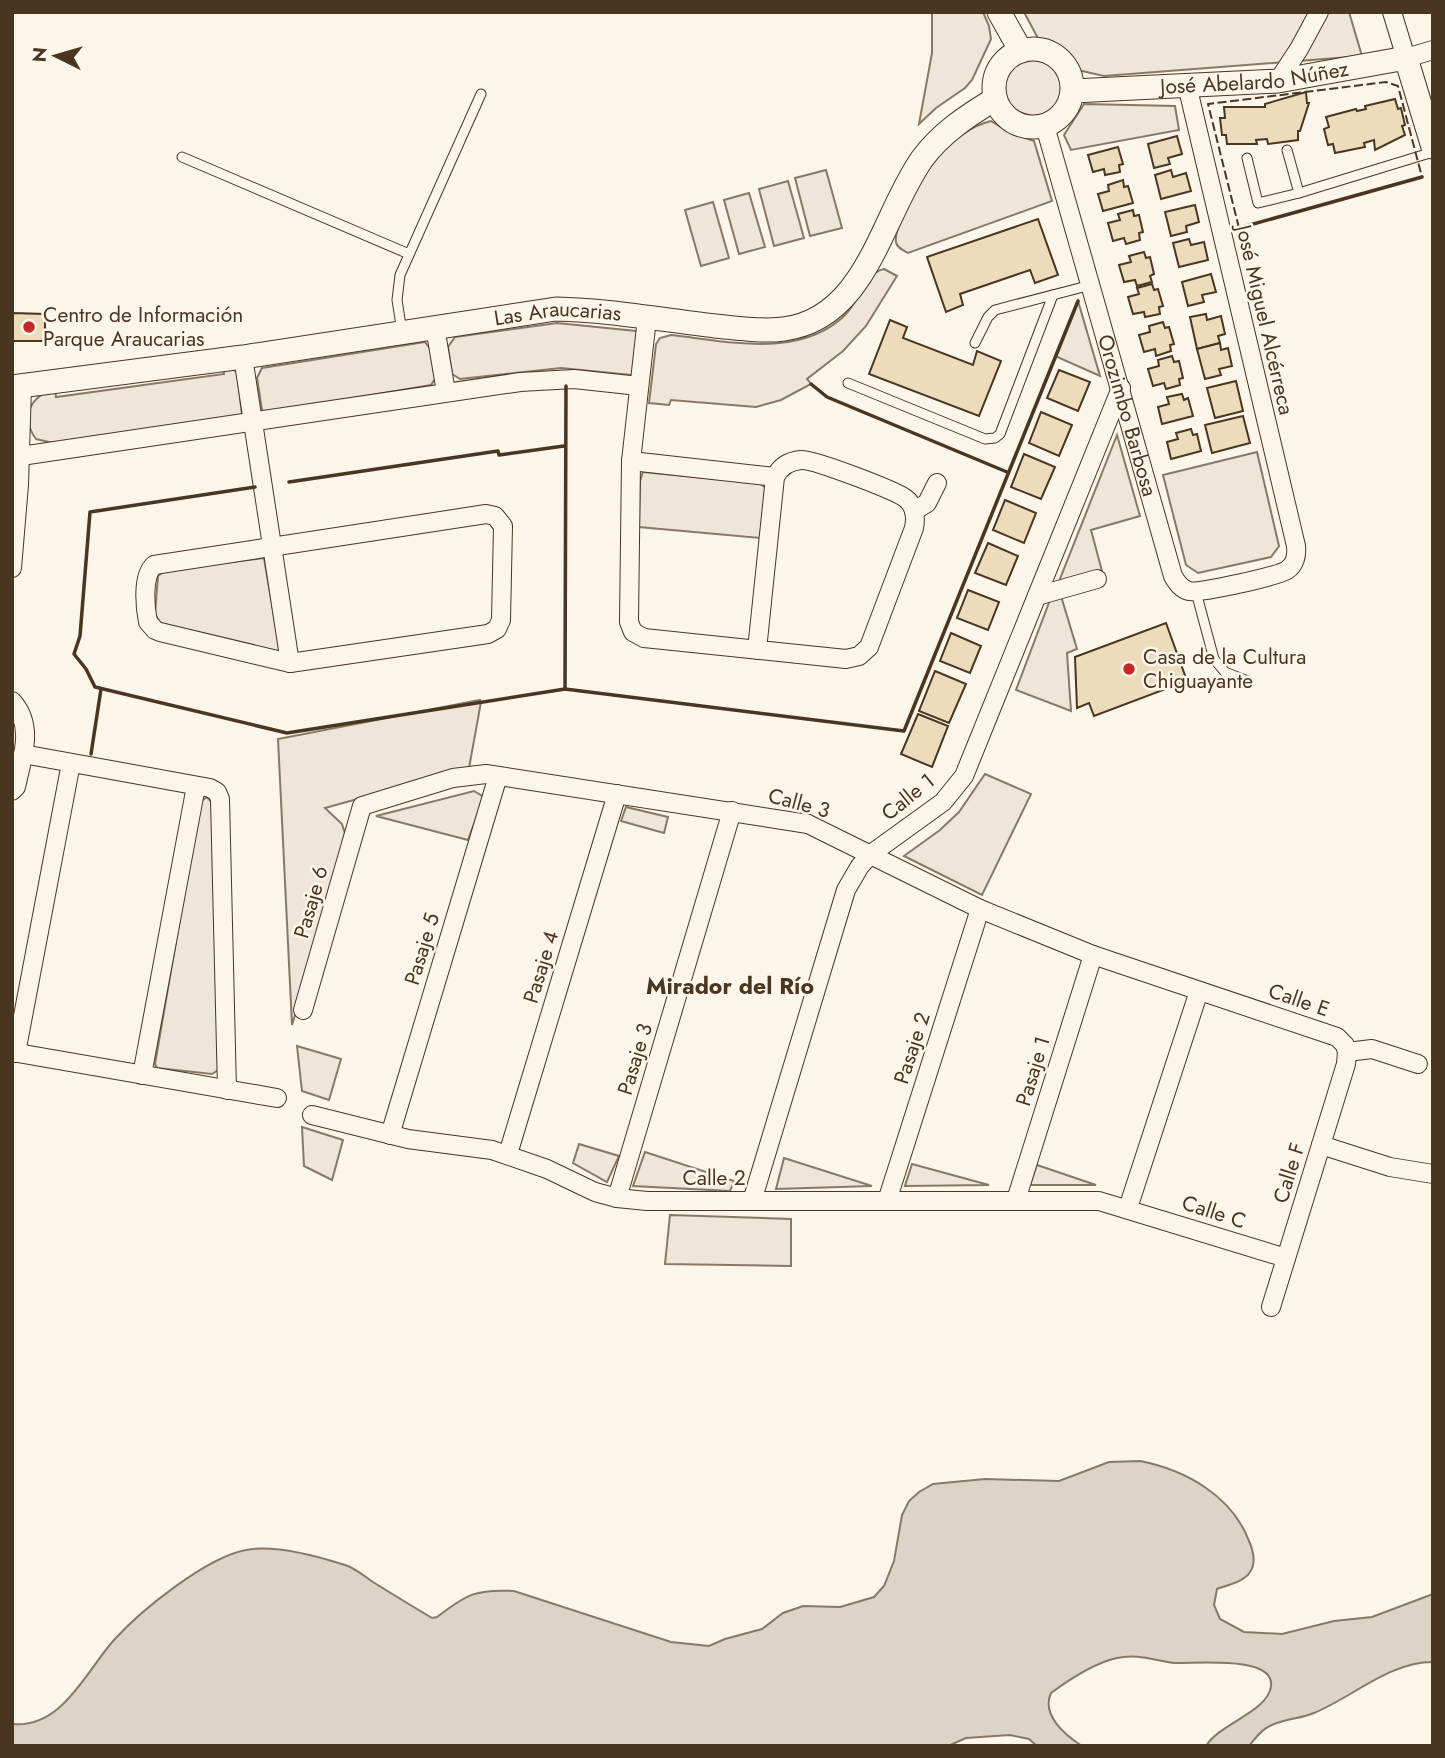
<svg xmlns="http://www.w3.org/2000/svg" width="1445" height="1758" font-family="Jost,sans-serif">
  <rect width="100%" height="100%" fill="#fbf6e9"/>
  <g fill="#ede6d9" stroke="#887966" stroke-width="2">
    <polygon points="932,12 983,12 989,26 991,39 972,80 965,88 936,108 919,124 932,53"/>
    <polygon points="1024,12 1349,12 1362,56 1104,76 1078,70 1040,42"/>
    <circle cx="1032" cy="88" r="29"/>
    <polygon points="1084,104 1175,106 1179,130 1071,150 1064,135"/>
    <path d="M 991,121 L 1011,133 L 1034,141 L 1052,201 L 908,253 C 903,250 897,248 896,242 C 893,226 926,170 937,157 C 952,141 970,126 991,121 Z"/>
    <polygon points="826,170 842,228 810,236 795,178"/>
    <polygon points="788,181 804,238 774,246 759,189"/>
    <polygon points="749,193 765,247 739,254 724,200"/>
    <polygon points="713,202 729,258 701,266 685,210"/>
    <path d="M 884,269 L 897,276 L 866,326 L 843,351 L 807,379 L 811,384 L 781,400 L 756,407 L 671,400 L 669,405 L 649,403 L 656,344 L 660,338 L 671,335 C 727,341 802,360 847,313 C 859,300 866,272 884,269 Z"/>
    <polygon points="1078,301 1100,376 1055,356"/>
    <polygon points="557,323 636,331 638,333 633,373 631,375 561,368 460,379 452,374 448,347 455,337"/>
    <polygon points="425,342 431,350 435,379 431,385 266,413 262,410 257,378 262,368"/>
    <path d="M 223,368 L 230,368 L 237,372 L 242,415 L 53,443 L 36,439 C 20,417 30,396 55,389 L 56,397 L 224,374 Z"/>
    <polygon points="1117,435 1140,516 1091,530 1102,571 1058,584"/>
    <polygon points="1257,452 1279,546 1271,557 1198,573 1186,565 1163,475"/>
    <polygon points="643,472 759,483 766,488 760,538 639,527 640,481"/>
    <polygon points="264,558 281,656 161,624 155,614 158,576 166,570"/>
    <polygon points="1061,596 1077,649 1067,653 1071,711 1016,690 1050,600"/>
    <polygon points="480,700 481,702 469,768 325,808 342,824 347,840 292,1025 278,739"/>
    <polygon points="985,774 1031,794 982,895 904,856 940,830 959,812"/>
    <polygon points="474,791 484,797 468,840 376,816"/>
    <polygon points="207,797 213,804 218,1070 212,1074 157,1068 155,1064 200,802"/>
    <polygon points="626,807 668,817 664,833 621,821"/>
    <polygon points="297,1046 341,1059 329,1100 302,1091"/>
    <polygon points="302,1127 343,1140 332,1180 304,1166"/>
    <polygon points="579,1144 619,1156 607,1182 573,1163"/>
    <polygon points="645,1152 734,1181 730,1191 633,1186"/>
    <polygon points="784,1158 872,1186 776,1189"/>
    <polygon points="912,1164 989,1185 905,1186"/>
    <polygon points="1037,1164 1037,1165 1096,1185 1030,1185"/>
    <polygon points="670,1215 791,1219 791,1266 665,1264"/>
  </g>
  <path fill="#dcd4c6" stroke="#887966" stroke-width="2" d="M 1140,1461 C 1186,1470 1232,1496 1249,1541 C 1253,1550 1256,1563 1250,1572 C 1244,1582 1227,1585 1217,1589 L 1214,1605 L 1220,1619 L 1244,1632 L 1282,1634 L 1334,1621 L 1372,1617 L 1433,1594 L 1433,1662 C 1389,1662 1353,1697 1314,1713 C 1300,1719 1281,1719 1268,1727 C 1260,1731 1255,1739 1249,1746 L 1206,1746 C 1220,1723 1268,1712 1271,1686 C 1275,1655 1193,1664 1175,1663 C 1156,1661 1137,1653 1117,1658 C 1094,1663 1070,1679 1051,1693 C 1041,1715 1065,1735 1082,1746 L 1037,1746 L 1029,1739 L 1010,1735 L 966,1738 L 948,1746 L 12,1746 L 12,1724 C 62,1729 86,1671 114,1640 C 141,1610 207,1557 246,1550 C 275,1544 317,1556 345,1565 C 355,1568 364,1576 373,1582 C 392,1594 412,1606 432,1618 L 437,1617 C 467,1594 476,1589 514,1591 L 671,1642 L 709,1646 L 725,1639 L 762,1629 L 783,1613 L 803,1606 L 840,1607 L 874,1597 L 884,1586 L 894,1561 L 902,1515 L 909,1501 L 919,1492 L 933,1484 L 985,1479 L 1059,1481 L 1109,1462 Z"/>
  <g fill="#ecdcbc" stroke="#4a3520" stroke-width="2">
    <polygon points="1306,92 1307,103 1309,103 1300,131 1298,131 1298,140 1268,144 1267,139 1256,140 1257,144 1227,144 1226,135 1222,135 1220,118 1225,118 1224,107 1265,107 1265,104"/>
    <polygon points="1395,99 1398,109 1401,108 1405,125 1402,126 1405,135 1375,150 1374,140 1364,143 1365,147 1335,153 1333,144 1328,145 1324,129 1329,127 1326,117 1356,109 1357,111 1366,109 1365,106"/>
    <polygon points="1177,136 1182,154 1168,158 1170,164 1154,168 1148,144"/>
    <polygon points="1118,147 1123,164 1119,165 1120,172 1105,175 1104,169 1093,172 1088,155"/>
    <polygon points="1171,170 1173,177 1186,173 1191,191 1161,199 1155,175"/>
    <polygon points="1123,180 1124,187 1128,186 1133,203 1103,211 1098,194 1109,191 1108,185"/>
    <polygon points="1195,205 1199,222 1186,226 1187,232 1171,236 1165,212"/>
    <polygon points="1133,210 1134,216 1139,215 1143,232 1139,233 1140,240 1126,244 1124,238 1113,241 1108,223 1120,220 1118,214"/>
    <polygon points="1038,219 1058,275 1035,283 1030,270 960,294 963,305 946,312 927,257"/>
    <polygon points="1189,239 1191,245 1204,242 1208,260 1179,267 1173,243"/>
    <polygon points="1144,252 1146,258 1150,257 1154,274 1150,276 1152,282 1137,286 1135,280 1124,282 1119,265 1131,262 1129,256"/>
    <polygon points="1211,274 1216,292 1202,295 1204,302 1188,306 1182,282"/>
    <polygon points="1152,284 1154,290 1158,289 1163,306 1159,307 1160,314 1145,317 1144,312 1133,314 1128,297 1139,294 1137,288"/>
    <polygon points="12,313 45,314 45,341 12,341"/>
    <polygon points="1206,314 1207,320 1221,316 1225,334 1218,336 1220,343 1197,349 1190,317"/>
    <polygon points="890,320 907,327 903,338 973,365 977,351 1001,361 979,416 869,374"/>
    <polygon points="1163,322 1165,328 1169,327 1174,344 1170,345 1171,351 1156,356 1155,349 1144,352 1139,335 1150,332 1149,326"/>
    <polygon points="1220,343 1221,350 1228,348 1232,366 1219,369 1221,375 1205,379 1197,349"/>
    <polygon points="1172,356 1174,362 1179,361 1183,378 1179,379 1180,385 1166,389 1164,383 1153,386 1148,369 1159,366 1158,360"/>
    <polygon points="1059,370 1090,382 1078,411 1047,398"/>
    <polygon points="1236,381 1243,411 1215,418 1207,388"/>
    <polygon points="1182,394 1184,400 1188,398 1193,416 1162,424 1158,407 1169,404 1167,397"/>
    <polygon points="1041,412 1072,425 1059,456 1029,443"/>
    <polygon points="1243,416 1250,443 1212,453 1205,425"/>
    <polygon points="1191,429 1193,435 1197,434 1201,451 1171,459 1167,442 1178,439 1176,433"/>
    <polygon points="1024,454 1055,467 1041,499 1011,487"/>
    <polygon points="1005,500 1036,513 1024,543 993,530"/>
    <polygon points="988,543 1018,556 1006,585 975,573"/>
    <polygon points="968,590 999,602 988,630 957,618"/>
    <polygon points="1166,623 1187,681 1094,716 1089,703 1077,708 1075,657"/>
    <polygon points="951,633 981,646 970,673 940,661"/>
    <polygon points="935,671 966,684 949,723 919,711"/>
    <polygon points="918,714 948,726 932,767 901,754"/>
  </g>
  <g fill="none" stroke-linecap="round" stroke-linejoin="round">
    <g stroke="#4a3520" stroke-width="11">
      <g id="service">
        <polyline points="1287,150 1299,193"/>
        <polyline points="182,157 409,254"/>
        <polyline points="1247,158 1258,203 1299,193 1433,152"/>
        <polyline points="402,332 397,300 400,275 481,94"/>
        <polyline points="975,343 988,317 995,310 1091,285"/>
        <polyline points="848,383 985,439 995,438 1000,434 1053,295"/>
        <polyline points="1196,592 1214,659 1225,672 1248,681"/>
      </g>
    </g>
    <g stroke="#4a3520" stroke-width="20">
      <g id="minor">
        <polyline points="1392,12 1406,58 1433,50"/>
        <polyline points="1278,81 1299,49 1319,12"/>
        <path id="s1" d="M 1045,126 L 1173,576 C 1177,583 1181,589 1189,591 C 1198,594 1278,576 1287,570 C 1295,565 1297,555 1296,546 L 1187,85"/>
        <path d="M 647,318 L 631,461 L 629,622 L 633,632 L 644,638 L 846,659 L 859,656 L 869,647 L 914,528 C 916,518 915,505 905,498 C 894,490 813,459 801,460 C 789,461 780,467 775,477 L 757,650"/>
        <polyline points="435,327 446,392"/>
        <polyline points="243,357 290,663"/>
        <polyline points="21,456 520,382 574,379 639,386"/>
        <polyline points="631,461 775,477"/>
        <polyline points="914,511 927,503 937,483"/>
        <path d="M 486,514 L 495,516 L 503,526 L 501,620 L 497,629 L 488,634 L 290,663 L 160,632 L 155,630 L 148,622 C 145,607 142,576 154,565 Z"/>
        <polyline points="12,568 19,485 22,386"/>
        <polyline points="1037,596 1097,579"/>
        <path d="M 12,701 C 35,726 22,758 16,787 L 12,791"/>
        <polyline points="23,754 210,788 217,792 220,799 227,1090"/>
        <polyline points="303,1010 362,806 453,778 486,774 808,824 980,909 1093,955 1337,1037 1345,1045 1347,1052"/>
        <polyline points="12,1052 277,1098"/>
        <polyline points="1347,1052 1372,1049 1418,1064"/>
        <polyline points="16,1053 71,763"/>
        <polyline points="142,1075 196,786"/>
        <polyline points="312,1115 408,1139 492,1150 547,1169 595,1192 617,1198 647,1201 1099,1201 1286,1258"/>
        <polyline points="390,1135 498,776"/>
        <polyline points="1321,1145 1390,1167 1433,1174"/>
        <polyline points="508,1154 617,794"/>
        <polyline points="617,1198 732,811"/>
        <polyline points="1016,1200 1093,955"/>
        <polyline points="752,1201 846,890 860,866 871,854 943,802 964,776 1121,388"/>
        <polyline points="887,1201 980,909"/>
        <polyline points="1128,1208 1199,991"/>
        <polyline points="1271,1307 1346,1064 1347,1052"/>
      </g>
    </g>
    <g stroke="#4a3520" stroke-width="25">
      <g id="tertiary">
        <polyline points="999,12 1021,51"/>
        <circle cx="1033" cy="88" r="39"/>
        <path id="s2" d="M 1073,91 L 1278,81 L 1406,58 L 1433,147"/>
        <path id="s3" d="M 12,387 L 243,357 L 556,309 C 609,310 662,320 715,326 C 737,328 761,332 784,329 C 867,318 881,217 922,159 C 941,133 967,116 995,99"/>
      </g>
    </g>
    <use href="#service" stroke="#fbf6e9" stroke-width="9"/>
    <use href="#minor" stroke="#fbf6e9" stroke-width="18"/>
    <use href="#tertiary" stroke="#fbf6e9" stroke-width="23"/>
    <polyline stroke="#4a3520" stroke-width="2" stroke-dasharray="9 3.5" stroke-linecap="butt" points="1239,228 1208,104 1386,82 1398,86 1422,177"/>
    <g stroke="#4a3520" stroke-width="3.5">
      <polyline points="1239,228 1422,177"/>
      <polyline points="811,384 827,397 1007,472"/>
      <polyline points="289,482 498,451 499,455 564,446"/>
      <polyline points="255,487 90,512 80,636 74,654 86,669 95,687 287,733 565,689 904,731 1078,301"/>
      <polyline points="565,689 566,386"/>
      <polyline points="91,754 101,689"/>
    </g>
  </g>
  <g fill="#c62828" stroke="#fbf6e9" stroke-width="2.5">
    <circle cx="29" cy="327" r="7"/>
    <circle cx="1129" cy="669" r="7"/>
  </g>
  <g text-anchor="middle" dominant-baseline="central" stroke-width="5" stroke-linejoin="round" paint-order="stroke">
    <g font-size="21" fill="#4a3520" stroke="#fbf6e9">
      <text stroke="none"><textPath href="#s2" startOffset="182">José Abelardo Núñez</textPath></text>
      <text stroke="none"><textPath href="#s3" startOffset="551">Las Araucarias</textPath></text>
      <text transform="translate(1265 320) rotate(77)">José Miguel Alcérreca</text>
      <text stroke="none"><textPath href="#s1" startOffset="301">Orozimbo Barbosa</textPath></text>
      <text transform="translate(908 797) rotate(-39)">Calle 1</text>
      <text transform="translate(799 803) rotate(15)">Calle 3</text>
      <text transform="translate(311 902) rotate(-74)">Pasaje 6</text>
      <text transform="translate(422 949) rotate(-73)">Pasaje 5</text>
      <text transform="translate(541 967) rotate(-73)">Pasaje 4</text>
      <text transform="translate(1299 1000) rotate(19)">Calle E</text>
      <text transform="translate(912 1048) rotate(-72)">Pasaje 2</text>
      <text transform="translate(635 1059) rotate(-73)">Pasaje 3</text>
      <text transform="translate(1033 1071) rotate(-73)">Pasaje 1</text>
      <text transform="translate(1289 1173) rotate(-73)">Calle F</text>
      <text x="714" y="1178">Calle 2</text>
      <text transform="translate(1214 1212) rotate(18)">Calle C</text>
    </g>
    <g font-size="21" fill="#4a3520" stroke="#fbf6e9" text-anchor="start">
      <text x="43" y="315">Centro de Información<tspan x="43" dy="24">Parque Araucarias</tspan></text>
      <text x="1143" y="657">Casa de la Cultura<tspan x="1143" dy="24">Chiguayante</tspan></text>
    </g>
    <g font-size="23" font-weight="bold" fill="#4a3520" stroke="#fbf6e9">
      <text x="730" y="986">Mirador del Río</text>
    </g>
  </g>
  <rect width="1445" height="1758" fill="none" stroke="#4a3520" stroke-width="28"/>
  <g transform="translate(56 56) rotate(275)" stroke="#fbf6e9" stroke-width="5" paint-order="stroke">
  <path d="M0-5L12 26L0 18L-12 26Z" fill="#4a3520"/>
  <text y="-10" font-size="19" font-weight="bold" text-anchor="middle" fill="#4a3520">N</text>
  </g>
</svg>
